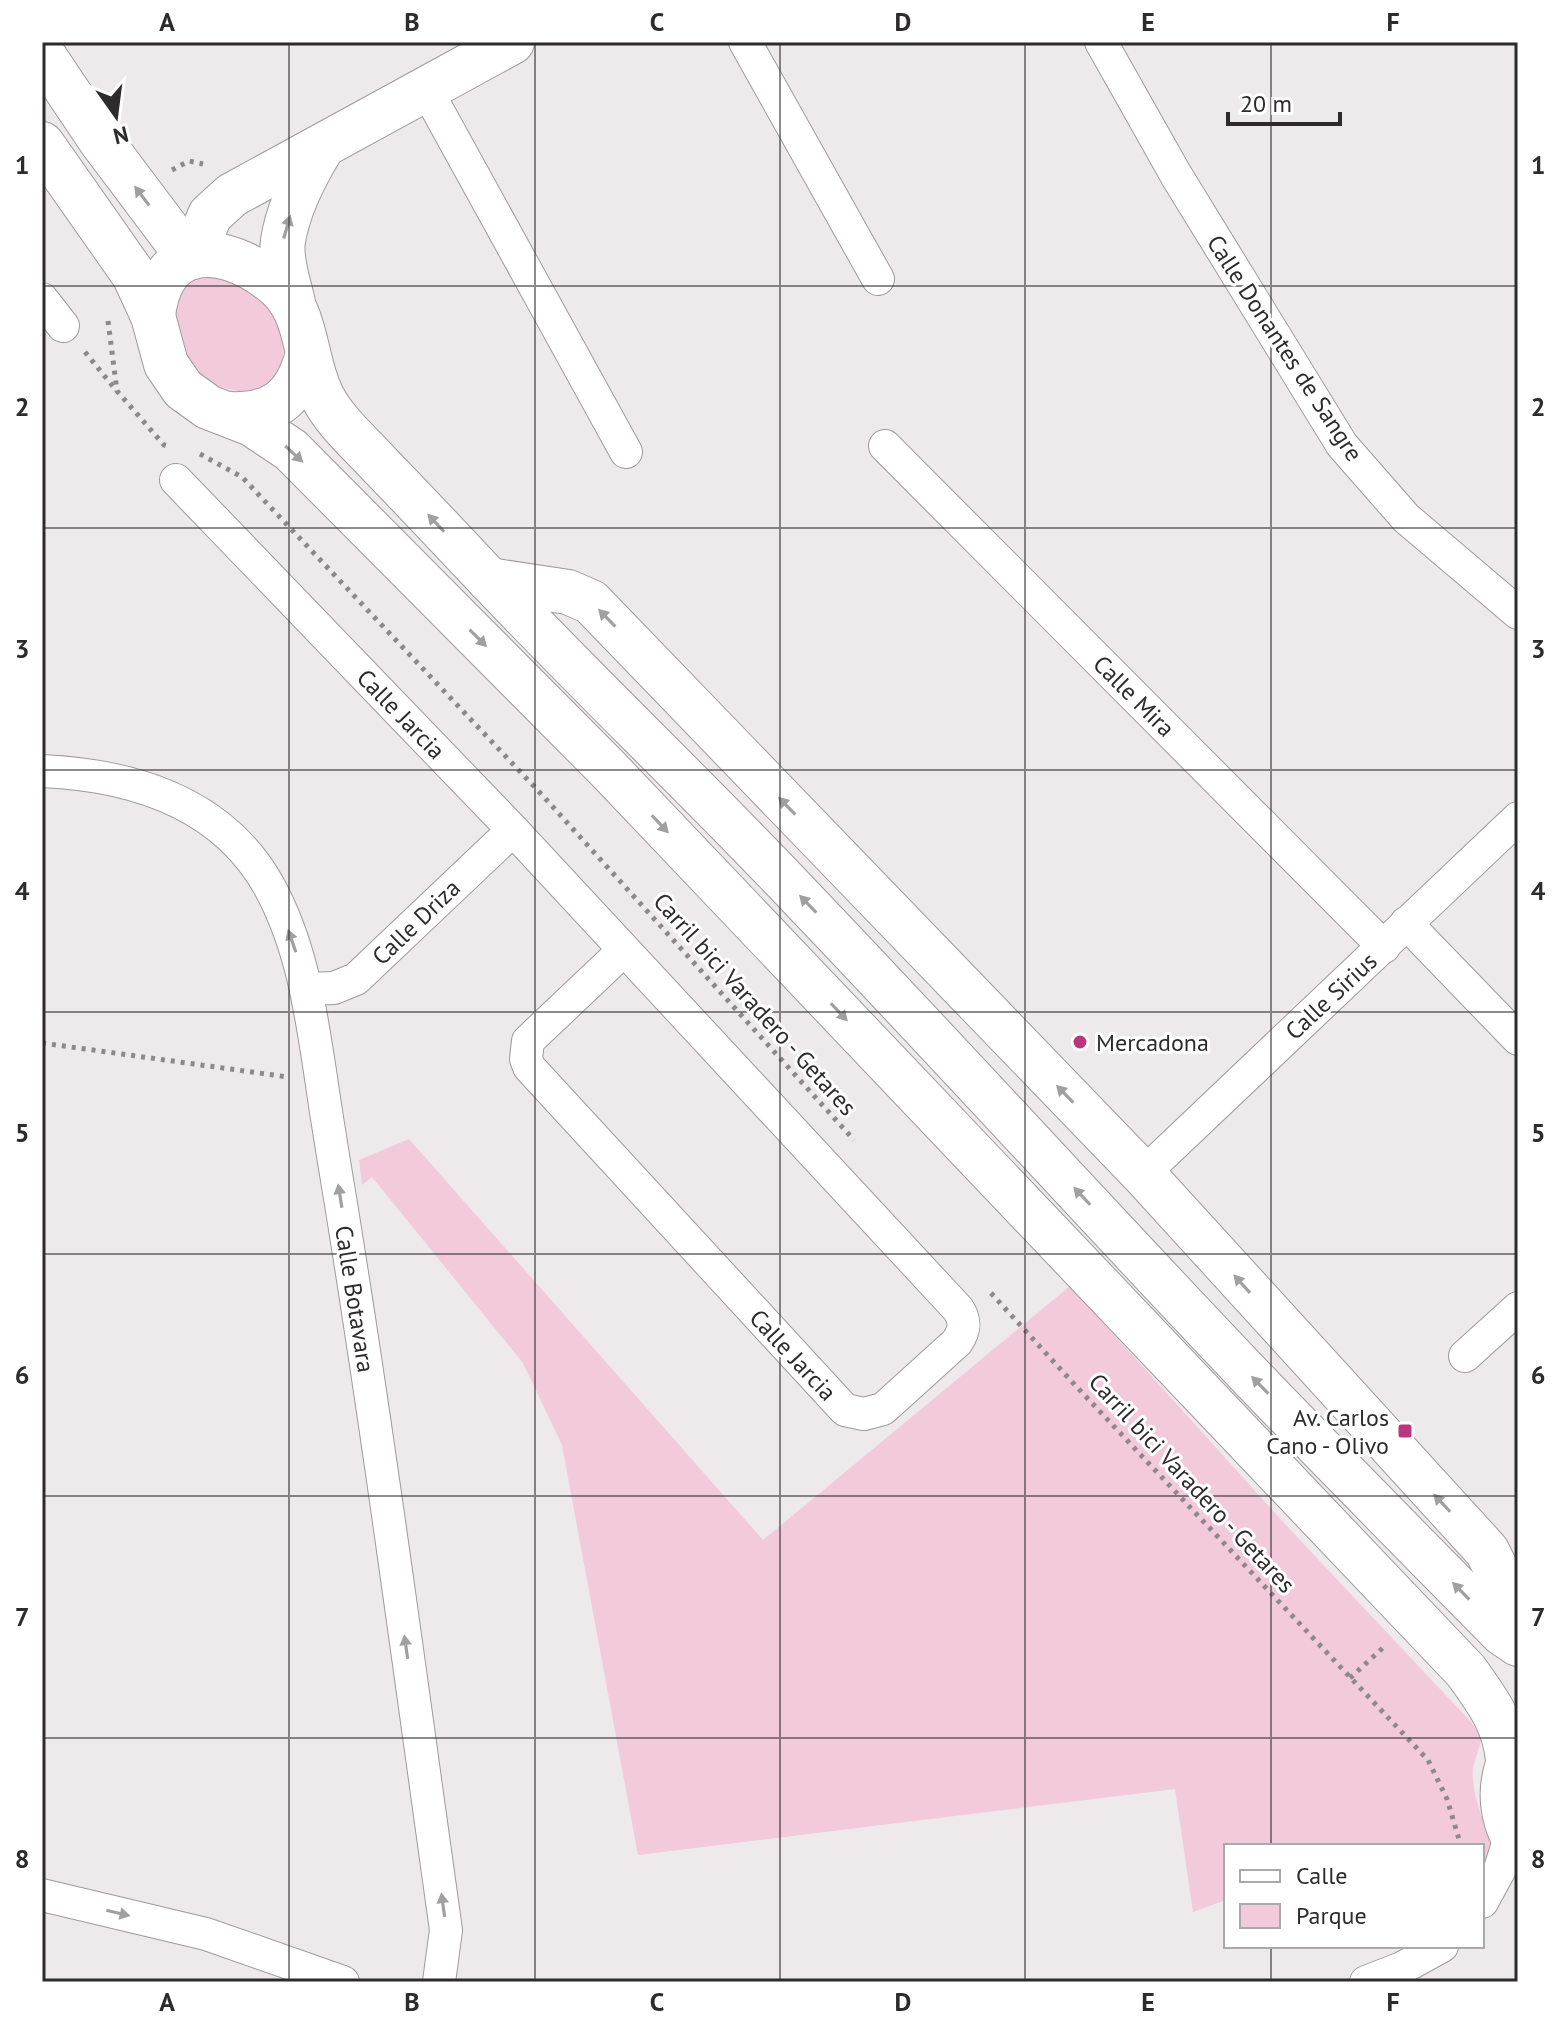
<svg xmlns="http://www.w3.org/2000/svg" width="1560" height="2024" font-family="'PT Sans',sans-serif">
  <rect width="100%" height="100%" fill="#eee9eb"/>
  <g fill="#f3cadb">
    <path d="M 213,277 C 224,280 240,281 249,286 C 298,315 298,411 225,388 C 211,384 199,377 190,365 C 180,350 178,323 173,306 C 184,284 189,280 213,277 Z"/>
    <path d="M 409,1139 L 763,1540 L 1070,1286 L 1284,1523 L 1471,1722 L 1481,1737 C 1480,1748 1475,1758 1473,1768 C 1470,1790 1487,1834 1497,1854 L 1482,1871 L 1482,1846 L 1226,1846 L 1226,1900 L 1193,1912 L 1175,1789 L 638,1855 L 562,1445 L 523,1363 L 372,1177 L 362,1185 L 359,1160 Z"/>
  </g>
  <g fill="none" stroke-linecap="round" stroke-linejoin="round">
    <g stroke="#9e9a9b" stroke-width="34">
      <g id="street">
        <polyline points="745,42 878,279"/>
        <polyline points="1101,42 1176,175 1342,445 1406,518 1518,613"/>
        <polyline points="426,89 626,452"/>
        <polyline points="42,299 63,326"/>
        <polyline points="885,446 1384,947"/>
        <path d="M 176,480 L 513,830 L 958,1309 C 966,1321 965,1330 957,1342 L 883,1409 L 864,1414 L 845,1410 L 529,1067 L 526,1059 L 528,1041 L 624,950"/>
        <path d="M 42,771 C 132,775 222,802 269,886 C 302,946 311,1012 321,1078 C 327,1120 334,1162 341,1204 C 380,1445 412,1688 446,1930 L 439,1982"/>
        <polyline points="1406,923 1518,1039"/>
        <polyline points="307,989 334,988 356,979 513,830"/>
        <polyline points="1143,1174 1518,818"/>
        <polyline points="1465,1356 1518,1308"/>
        <polyline points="42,1895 206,1934 343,1982"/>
        <polyline points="1482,1902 1500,1869 1511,1834"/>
        <polyline points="1366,1982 1402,1968 1442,1946"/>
      </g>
    </g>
    <g stroke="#9e9a9b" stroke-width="46">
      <g id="secondary">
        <polyline points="42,53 101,141 189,258"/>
        <path d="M 42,144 L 134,275 L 153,316 L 166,364 L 183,389 L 208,407 L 252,424 L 291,450 L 608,769 L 1466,1671 C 1487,1700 1505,1724 1508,1760"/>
        <polyline points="193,257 210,215 232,195 512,42"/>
        <path d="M 293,303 C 289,284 280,261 283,241 C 288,208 304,177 321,149"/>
        <path d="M 153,316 C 161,242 220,242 270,280 C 310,308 302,356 322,396 C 335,422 360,443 380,465 C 413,499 445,533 477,567 C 585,682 700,790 808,905 C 959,1063 1105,1224 1256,1382 C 1337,1466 1420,1550 1502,1633 L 1518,1644"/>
        <path d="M 228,414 C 272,416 295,400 307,357"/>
        <polyline points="489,580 568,592 591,602 1143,1174 1487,1551 1518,1612"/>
        <path d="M 1518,1741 C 1498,1778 1497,1811 1518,1847"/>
      </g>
    </g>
    <g stroke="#8d898b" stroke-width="5" stroke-dasharray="4 6" stroke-linecap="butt">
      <polyline points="172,170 189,161 203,164"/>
      <polyline points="108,321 117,391 164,445 167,446"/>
      <polyline points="85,352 116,390"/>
      <polyline points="200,454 242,477 544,797 854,1140"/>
      <polyline points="42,1043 288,1077"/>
      <polyline points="991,1293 1074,1384 1428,1760 1447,1799 1461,1846"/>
      <polyline points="1350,1678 1386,1645"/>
    </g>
    <use href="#street" stroke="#fff" stroke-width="32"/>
    <use href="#secondary" stroke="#fff" stroke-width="44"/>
  </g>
  <defs><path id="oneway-solid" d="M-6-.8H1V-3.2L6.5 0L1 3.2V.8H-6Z" transform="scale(2)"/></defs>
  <g fill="#a0a0a0">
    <use href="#oneway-solid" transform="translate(142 196) rotate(-127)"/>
    <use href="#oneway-solid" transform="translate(287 227) rotate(-74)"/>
    <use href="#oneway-solid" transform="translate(294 454) rotate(43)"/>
    <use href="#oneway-solid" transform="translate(436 523) rotate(-133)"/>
    <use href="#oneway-solid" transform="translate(607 618) rotate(-134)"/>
    <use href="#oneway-solid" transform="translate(478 638) rotate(45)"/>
    <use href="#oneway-solid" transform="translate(787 806) rotate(-134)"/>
    <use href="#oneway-solid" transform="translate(660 824) rotate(47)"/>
    <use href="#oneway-solid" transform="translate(808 904) rotate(-134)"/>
    <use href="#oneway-solid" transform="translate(292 941) rotate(-109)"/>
    <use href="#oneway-solid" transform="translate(839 1012) rotate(47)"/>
    <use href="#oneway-solid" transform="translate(1065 1094) rotate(-134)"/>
    <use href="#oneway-solid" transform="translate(340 1196) rotate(-99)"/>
    <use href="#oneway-solid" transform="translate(1082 1196) rotate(-133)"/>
    <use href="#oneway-solid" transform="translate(1242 1284) rotate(-132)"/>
    <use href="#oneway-solid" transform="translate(1260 1385) rotate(-134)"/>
    <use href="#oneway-solid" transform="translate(1442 1503) rotate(-133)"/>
    <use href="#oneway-solid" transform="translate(1461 1591) rotate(-134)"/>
    <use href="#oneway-solid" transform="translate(406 1647) rotate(-98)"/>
    <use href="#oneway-solid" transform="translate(443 1905) rotate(-98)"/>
    <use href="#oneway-solid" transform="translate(118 1913) rotate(13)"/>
  </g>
  <path fill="none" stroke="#2d2b2c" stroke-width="2" stroke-opacity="0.55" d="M 289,42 L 289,1982M 535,42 L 535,1982M 780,42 L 780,1982M 1025,42 L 1025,1982M 1271,42 L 1271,1846M 42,286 L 1518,286M 42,528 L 1518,528M 42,770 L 1518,770M 42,1012 L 1518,1012M 42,1254 L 1518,1254M 42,1496 L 1518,1496M 42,1738 L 1518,1738M 1271,1946 L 1271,1982"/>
  <g fill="#ba377d" stroke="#fff" stroke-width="3">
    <circle cx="1080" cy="1042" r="8"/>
    <rect x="1397" y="1423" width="16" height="16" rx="4"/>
  </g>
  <g text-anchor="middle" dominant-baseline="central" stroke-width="6" stroke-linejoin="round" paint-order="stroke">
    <g font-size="24" fill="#2d2b2c" stroke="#fff">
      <text transform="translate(1285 348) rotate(57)">Calle Donantes de Sangre</text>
      <text transform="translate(1134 696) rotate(45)">Calle Mira</text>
      <text transform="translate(401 714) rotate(46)">Calle Jarcia</text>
      <text transform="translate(416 922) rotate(-44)">Calle Driza</text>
      <text transform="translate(1331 996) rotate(-43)">Calle Sirius</text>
      <text transform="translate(755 1004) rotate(48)">Carril bici Varadero - Getares</text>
      <text transform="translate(355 1299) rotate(81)">Calle Botavara</text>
      <text transform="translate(793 1355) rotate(47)">Calle Jarcia</text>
      <text transform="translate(1192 1483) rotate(47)">Carril bici Varadero - Getares</text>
    </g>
    <g font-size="24" fill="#2d2b2c" stroke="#fff" text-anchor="start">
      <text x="1096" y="1042">Mercadona</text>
      <text x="1389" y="1417" text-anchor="end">Av. Carlos<tspan x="1389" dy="28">Cano - Olivo</tspan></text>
    </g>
  </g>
  <rect width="1560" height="2024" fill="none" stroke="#ffffff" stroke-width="88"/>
  <rect x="1224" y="1844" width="260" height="104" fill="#ffffff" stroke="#abaaab" stroke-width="2"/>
  <rect x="1240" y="1870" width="40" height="12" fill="#ffffff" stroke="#abaaab" stroke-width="2"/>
  <text x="1296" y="1884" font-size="24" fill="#2d2b2c">Calle</text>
  <rect x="1240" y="1904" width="40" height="24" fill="#f3cadb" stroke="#abaaab" stroke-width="2"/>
  <text x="1296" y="1924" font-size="24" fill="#2d2b2c">Parque</text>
  <g transform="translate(116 116) rotate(166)" stroke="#ffffff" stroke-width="6" paint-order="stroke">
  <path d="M0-6L14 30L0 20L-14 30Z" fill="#2d2b2c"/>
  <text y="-12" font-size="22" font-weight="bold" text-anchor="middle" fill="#2d2b2c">N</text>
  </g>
  <path d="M1228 112v12h112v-12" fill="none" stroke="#2d2b2c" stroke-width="4"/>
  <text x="1240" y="112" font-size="24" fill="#2d2b2c" stroke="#ffffff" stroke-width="6" paint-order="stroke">20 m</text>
  <rect x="44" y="44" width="1472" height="1936" fill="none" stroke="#2d2b2c" stroke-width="3"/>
  <g font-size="26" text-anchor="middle" font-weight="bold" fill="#2d2b2c">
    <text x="167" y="31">A</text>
    <text x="412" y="31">B</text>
    <text x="657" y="31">C</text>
    <text x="903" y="31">D</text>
    <text x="1148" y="31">E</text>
    <text x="1393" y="31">F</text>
    <text x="22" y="174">1</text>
    <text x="1538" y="174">1</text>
    <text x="22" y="416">2</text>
    <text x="1538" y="416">2</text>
    <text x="22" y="658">3</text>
    <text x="1538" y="658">3</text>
    <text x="22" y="900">4</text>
    <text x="1538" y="900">4</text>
    <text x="22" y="1142">5</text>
    <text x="1538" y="1142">5</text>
    <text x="22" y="1384">6</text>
    <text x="1538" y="1384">6</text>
    <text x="22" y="1626">7</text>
    <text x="1538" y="1626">7</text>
    <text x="22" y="1868">8</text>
    <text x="1538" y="1868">8</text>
    <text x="167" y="2011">A</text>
    <text x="412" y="2011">B</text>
    <text x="657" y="2011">C</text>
    <text x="903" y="2011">D</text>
    <text x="1148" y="2011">E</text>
    <text x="1393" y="2011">F</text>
  </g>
</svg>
